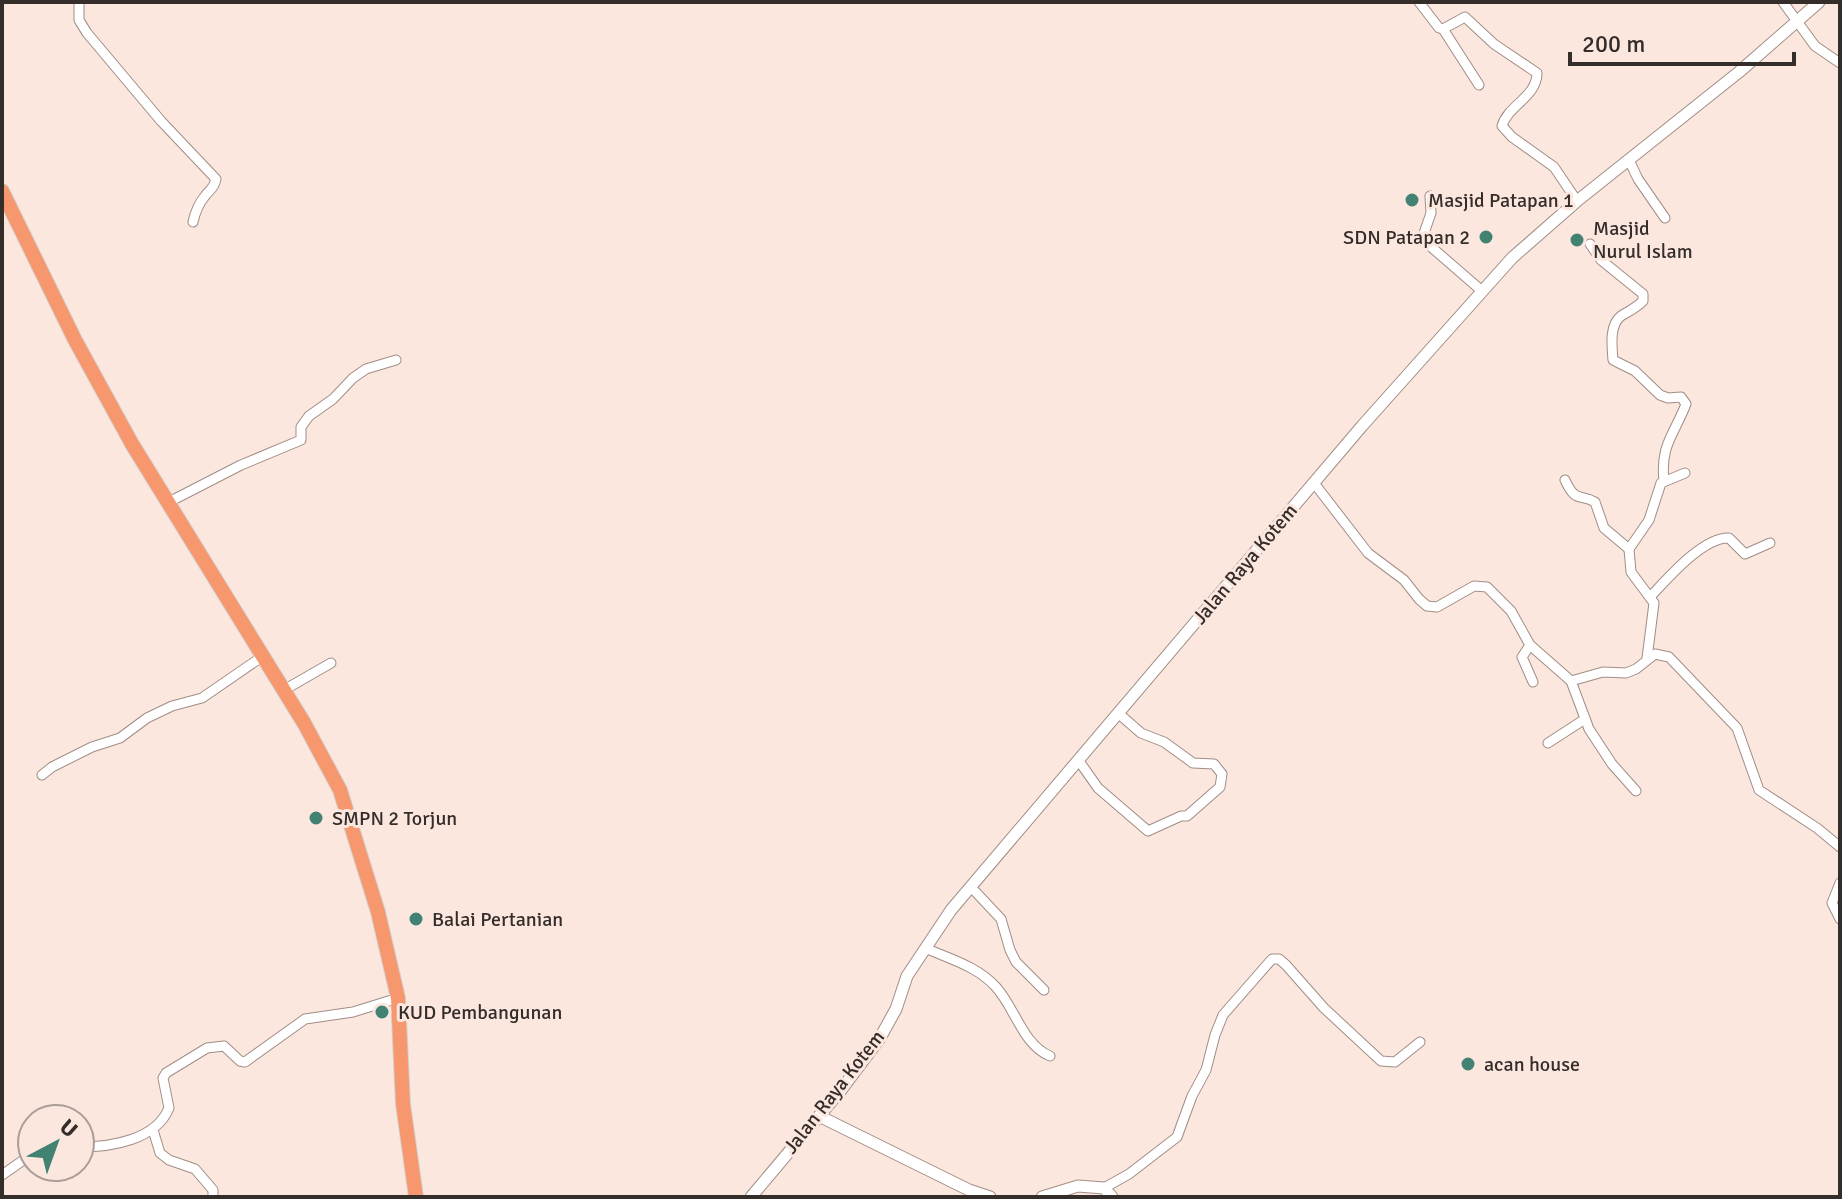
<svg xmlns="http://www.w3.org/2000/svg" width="1842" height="1199" font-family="Signika,sans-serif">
  <rect width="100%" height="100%" fill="#fce7df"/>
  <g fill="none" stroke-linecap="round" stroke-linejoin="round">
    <g stroke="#a08d85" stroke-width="11">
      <g id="minor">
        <path d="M 79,2 L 79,20 L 87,33 L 161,121 L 216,179 C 214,189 210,189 205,196 C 199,203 195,213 193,222"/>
        <path d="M 1419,2 L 1439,28 L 1443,29 L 1465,17 L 1494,44 L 1537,73 C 1537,97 1508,105 1502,126 L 1512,137 L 1554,167 L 1577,201"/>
        <polyline points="1783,2 1815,46 1840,63"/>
        <polyline points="1443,29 1479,85"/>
        <polyline points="1629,160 1638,179 1665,218"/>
        <polyline points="1430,196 1431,213 1422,239 1482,291"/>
        <path d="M 1590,244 L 1601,260 L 1643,294 L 1643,301 C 1636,308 1629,311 1621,316 C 1609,325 1612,347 1613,360 L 1635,371 L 1660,395 L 1668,398 L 1681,397 L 1686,404 C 1674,435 1660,445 1664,481"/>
        <path d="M 1565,480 C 1576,504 1580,493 1595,502 L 1604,528 L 1629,549"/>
        <polyline points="1314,483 1368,553 1404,580 1419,599 1427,606 1437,607 1474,586 1487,587 1511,611 1530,645 1571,681 1603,672 1626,673 1636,669 1655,654 1669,657 1737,728 1759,790 1817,828 1840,847"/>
        <polyline points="167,503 241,465 301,440 301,427 309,416 333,399 353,378 366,369 396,360"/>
        <path d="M 1651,596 C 1668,578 1703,537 1729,538 L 1745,554 L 1770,543"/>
        <polyline points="1530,645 1522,657 1533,682"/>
        <polyline points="1647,658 1654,603 1631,572 1629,549 1649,520 1661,483 1685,473"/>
        <polyline points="1571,681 1589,729 1612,764 1636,791"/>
        <polyline points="284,690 331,663"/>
        <polyline points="1548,743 1585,719"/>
        <polyline points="1079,761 1098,788 1148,831 1181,816 1187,816 1220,787 1222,774 1214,764 1193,763 1164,742 1141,733 1118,713"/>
        <polyline points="42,775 52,767 92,747 120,738 147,718 172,706 202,698 263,656"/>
        <polyline points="1840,883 1832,903 1840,919"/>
        <polyline points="971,887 1001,919 1010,950 1016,962 1044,990"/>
        <path d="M 925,948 C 950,959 977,966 996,987 C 1015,1008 1023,1045 1050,1056"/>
        <polyline points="153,1130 160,1153 169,1160 195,1169 213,1190 213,1197"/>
        <path d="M 80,1147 C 111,1147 156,1140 169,1108 L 163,1078 L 166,1073 L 207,1048 L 224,1046 L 240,1061 L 245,1062 L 305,1019 L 353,1012 L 398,998"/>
        <polyline points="2,1175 32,1154"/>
        <polyline points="1104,1188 1129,1174 1177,1137 1192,1096 1206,1070 1215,1035 1223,1015 1272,959 1279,959 1286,965 1324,1008 1381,1061 1395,1062 1420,1042"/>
      </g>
    </g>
    <g stroke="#a08d85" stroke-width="13">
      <g id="tertiary">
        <polyline points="819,1116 969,1190 990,1197"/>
        <polyline points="751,1197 841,1090 880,1038 896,1009 907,976 951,910 1362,426 1512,258 1577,201 1739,72 1819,2"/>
        <polyline points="1042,1197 1078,1186 1104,1188 1112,1197"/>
      </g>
    </g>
    <g stroke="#d3d1d0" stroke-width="16">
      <polyline id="trunk" points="2,191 75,340 132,444 304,723 340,790 378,912 398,998 403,1104 416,1197"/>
    </g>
    <use href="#minor" stroke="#fff" stroke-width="9"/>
    <use href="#tertiary" stroke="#fff" stroke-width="11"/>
    <use href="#trunk" stroke="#f6976e" stroke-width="14"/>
  </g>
  <g fill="#418272" stroke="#fce7df" stroke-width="3">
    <circle cx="1412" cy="200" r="8"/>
    <circle cx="1486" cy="237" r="8"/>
    <circle cx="1577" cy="240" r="8"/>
    <circle cx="316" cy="818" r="8"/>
    <circle cx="416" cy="919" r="8"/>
    <circle cx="382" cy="1012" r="8"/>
    <circle cx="1468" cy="1064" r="8"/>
  </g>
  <g text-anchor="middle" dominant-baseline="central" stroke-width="6" stroke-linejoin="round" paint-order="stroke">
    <g font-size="20" fill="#352d2a" stroke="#fce7df" text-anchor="start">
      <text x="1428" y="200">Masjid Patapan 1</text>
      <text x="1593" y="228">Masjid<tspan x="1593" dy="23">Nurul Islam</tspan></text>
      <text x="1470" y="237" text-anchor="end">SDN Patapan 2</text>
      <text x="332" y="818">SMPN 2 Torjun</text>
      <text x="432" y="919">Balai Pertanian</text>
      <text x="398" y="1012">KUD Pembangunan</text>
      <text x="1484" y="1064">acan house</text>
    </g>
    <g font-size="20" fill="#352d2a" stroke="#fce7df">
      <text transform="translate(1245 564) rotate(-50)">Jalan Raya Kotem</text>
      <text transform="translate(834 1092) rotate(-52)">Jalan Raya Kotem</text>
    </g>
  </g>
  <rect width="1842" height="1199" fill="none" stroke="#352d2a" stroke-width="8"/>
  <g transform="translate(56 1143) rotate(41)"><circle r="38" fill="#fce7df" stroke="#ac9d97" stroke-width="2"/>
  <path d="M0-6L14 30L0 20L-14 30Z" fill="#418272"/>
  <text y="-12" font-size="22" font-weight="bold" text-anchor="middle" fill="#352d2a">U</text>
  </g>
  <path d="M1570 52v12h224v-12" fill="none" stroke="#352d2a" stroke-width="4"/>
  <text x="1582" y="52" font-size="24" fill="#352d2a" stroke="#fce7df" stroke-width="6" paint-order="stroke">200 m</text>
</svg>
